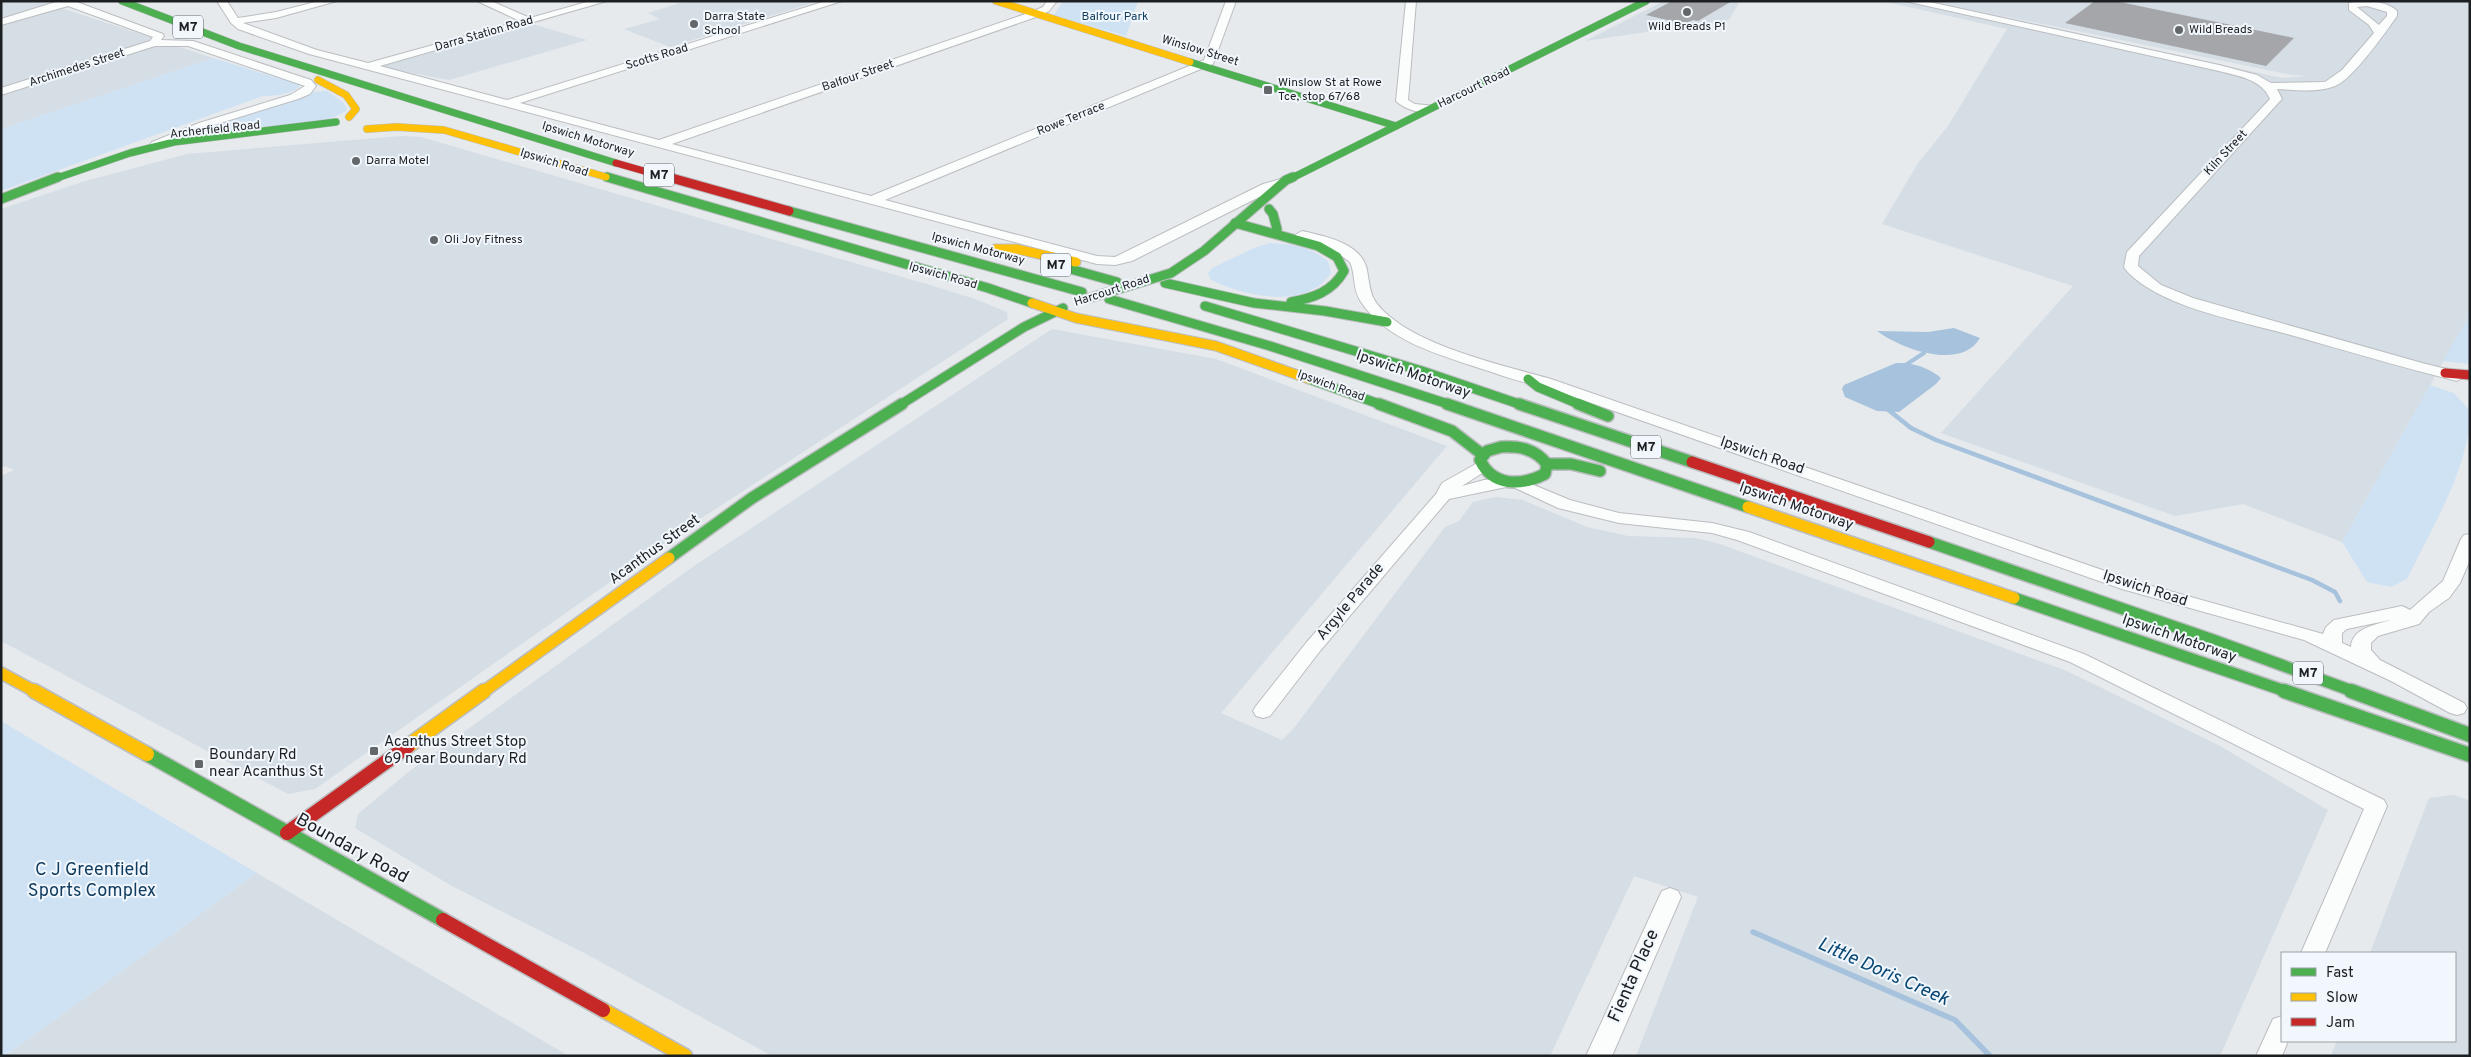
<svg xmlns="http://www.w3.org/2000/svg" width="2471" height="1057" font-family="Overpass,sans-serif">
  <rect width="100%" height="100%" fill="#e6eaed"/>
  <g fill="#d5dde5" fill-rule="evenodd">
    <polygon points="1,1 40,1 213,58 1,129"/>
    <polygon points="687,1 819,1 670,47 624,29 660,19 648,13"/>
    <polygon points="1664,1 1740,1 1729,20 1585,41"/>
    <path d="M 1882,1 L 2470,1 L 2470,314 L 2342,542 L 2243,504 L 2175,516 L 1941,433 L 2073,286 L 1882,224 L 1918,163 L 1948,126 L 2007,29 ZM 1974,10 L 2292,75 L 2309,76 L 2282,78 Z"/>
    <polygon points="532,24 587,40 449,80 379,67"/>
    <polygon points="401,136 421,137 930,285 975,299 1007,312 1008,319 697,521 315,789 288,794 1,641 1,476 14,470 5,466 1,468 1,209 82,182 187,154"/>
    <polygon points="1052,329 1216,359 1447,446 1221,713 1282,740 1294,728 1445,527 1459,521 1473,502 1495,497 1523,500 1587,527 1628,536 1694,538 1717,543 2067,671 2220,746 2328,810 2220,1056 1636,1056 1698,897 1634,876 1550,1056 772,1056 590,956 452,886 355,828 358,814 407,773 694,566"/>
    <polygon points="2454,795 2470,801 2470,1056 2331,1056 2337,1041 2455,1041 2455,953 2370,953 2429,798"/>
    <polygon points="257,873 569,1056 5,1056"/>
  </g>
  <g fill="#cfe2f4">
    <polygon points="1063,1 1138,1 1126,36 1054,15"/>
    <path d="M 213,58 L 301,85 C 294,94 274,96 263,96 L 1,191 L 1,129 Z"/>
    <path d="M 327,91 L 344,103 L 347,110 C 321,130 251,129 217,132 L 216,128 L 222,122 L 313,92 Z"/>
    <path d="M 1270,243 C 1293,244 1310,247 1328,261 L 1331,273 C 1307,310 1243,297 1210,279 L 1208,273 L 1212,268 L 1254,248 Z"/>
    <polygon points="2470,314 2470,364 2443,361"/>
    <path d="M 2430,385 L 2454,393 L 2470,411 C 2470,468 2431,529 2407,579 L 2391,587 L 2367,582 L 2342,542 Z"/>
    <polygon points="1,721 257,873 5,1056 1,1056"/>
  </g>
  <g fill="#a6c2dc">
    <path d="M 1954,328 L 1980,338 C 1961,371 1901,349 1877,331 L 1928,332 Z"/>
    <path d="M 1896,363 C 1912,362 1928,367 1941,378 L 1936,384 L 1899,412 L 1877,411 L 1845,397 L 1842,389 L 1844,385 Z"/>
  </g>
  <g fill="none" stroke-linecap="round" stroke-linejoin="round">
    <polyline stroke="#a6c2dc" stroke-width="4" points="1904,366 1924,353"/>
    <polyline stroke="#a6c2dc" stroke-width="4.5" points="1886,408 1911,428 1936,440 2312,580 2335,592 2340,601"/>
    <polyline stroke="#a6c2dc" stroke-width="5.5" points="1753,932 1955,1020 1990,1056"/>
  </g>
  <g fill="#a4a6a9">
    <polygon points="1672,1 1732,1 1698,21 1693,20 1684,24 1646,15"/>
    <polygon points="2095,1 2115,1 2294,38 2266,66 2065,23"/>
  </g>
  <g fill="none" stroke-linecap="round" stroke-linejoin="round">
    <g stroke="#bbbdc0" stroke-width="2">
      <g id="street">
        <polygon points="59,1 74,1 163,34 164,36 161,40 193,41 311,80 316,86 310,94 298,99 207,127 156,149 152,148 150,145 152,142 199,123 290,95 305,86 188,46 155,46 1,95 1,88 150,41 153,37 68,6 1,25 1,19"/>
        <polygon points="217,1 227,1 238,18 276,12 319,1 337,1 276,18 243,23 317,50 368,63 520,21 477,1 491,1 530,18 590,1 607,1 380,66 507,100 826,1 842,1 520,103 659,140 1031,12 1043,7 1047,1 1057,1 1049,11 1039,16 672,144 871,196 1204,60 1226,1 1236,1 1213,64 885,200 1097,256 1115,257 1263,184 1281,179 1287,183 1132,261 1115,265 1097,264 309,54 238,29 231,23"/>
        <path d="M 1406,1 L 1416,1 L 1408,100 L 1415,104 L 1435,106 L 1437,108 C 1427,117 1405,110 1396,101 Z"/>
        <path d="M 1905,1 L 1925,1 L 2219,65 L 2257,75 L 2271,83 L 2325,82 L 2342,70 L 2374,33 L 2369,25 L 2349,10 L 2349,3 C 2363,0 2386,0 2397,11 L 2397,16 C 2385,33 2353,79 2335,86 C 2317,93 2296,90 2277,89 L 2282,99 L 2280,101 L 2139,256 L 2138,266 L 2161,285 L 2193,298 L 2422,363 L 2462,373 L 2465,376 L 2457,381 C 2400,367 2344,350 2287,334 C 2240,321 2159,307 2126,270 L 2124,267 L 2127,252 L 2270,99 C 2262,79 2238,76 2219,71 ZM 2367,6 L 2387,12 L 2387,16 L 2379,25 L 2357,7 Z"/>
        <path d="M 1302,231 C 1324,236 1362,243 1367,270 C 1371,293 1370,300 1389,316 C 1425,347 1503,366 1548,378 L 2134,581 L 2323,634 L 2326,627 L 2334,620 L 2402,606 L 2410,610 L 2443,581 L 2461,539 L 2464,535 L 2470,534 L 2470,560 L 2460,583 L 2449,598 L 2429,612 L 2419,624 L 2378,636 L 2371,643 L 2371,650 L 2380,660 L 2464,703 L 2467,708 L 2464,713 L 2457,715 L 2450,713 L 2391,681 L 2304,640 L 2122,589 L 1540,385 C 1520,383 1501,375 1482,369 C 1440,355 1387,341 1361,302 C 1352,289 1356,275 1350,262 L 1331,248 L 1297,238 L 1295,235 ZM 2390,620 C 2375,625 2352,628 2351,647 L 2342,643 L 2342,633 L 2347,629 Z"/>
        <polygon points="1481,461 1487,462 1489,466 1487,470 1462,486 1484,480 1517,478 1570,500 1619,513 1712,523 1749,532 2084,654 2384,800 2387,806 2325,953 2301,953 2364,809 2070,662 1737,540 1712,533 1619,523 1558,508 1511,486 1449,499 1320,651 1270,716 1263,718 1256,716 1253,711 1256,706 1306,643 1436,494 1442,483"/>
        <polygon points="1670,888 1678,891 1681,897 1612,1056 1586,1056 1659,897 1662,891"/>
        <polygon points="2282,1016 2282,1041 2288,1041 2282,1056 2256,1056 2273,1019"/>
      </g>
    </g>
    <g stroke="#bbbdc0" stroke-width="8">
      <g id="fast-far3">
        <polyline points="122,1 239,46 616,163"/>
        <polyline points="1190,62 1396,126"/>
        <polyline points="606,177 612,179"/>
        <polyline points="54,179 130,153 174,142 336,122"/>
        <polyline points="1290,179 1646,1"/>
      </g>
    </g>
    <g stroke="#bbbdc0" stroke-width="11">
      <g id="fast-far2">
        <polyline points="607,177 988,288 1032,303"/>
        <polyline points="1,199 58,177"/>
        <polyline points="1269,209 1273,214 1277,229"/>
        <polyline points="789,211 1082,292"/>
        <path d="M 1235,223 L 1318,246 L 1337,257 L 1344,271 C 1332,292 1313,298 1291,302"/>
        <polyline points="1056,265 1117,282"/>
        <polyline points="1171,273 1204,251 1286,180 1293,177"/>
        <polyline points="1165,283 1254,303 1325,311 1387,322"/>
        <polyline points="1109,299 1270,346 1451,405"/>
        <polyline points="1205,306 1422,371 1522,405"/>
        <polyline points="1309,379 1382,405"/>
        <polyline points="1528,379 1538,387 1581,405"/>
        <polyline points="900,405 1024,327 1063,308"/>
      </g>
    </g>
    <g stroke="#bbbdc0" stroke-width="14">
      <g id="fast-far1">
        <polyline points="1379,404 1452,431 1483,455"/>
        <polyline points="1447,404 1748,507"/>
        <polyline points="1519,404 1692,462"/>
        <polyline points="1578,404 1608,416"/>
        <path d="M 1501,447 C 1520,446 1535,449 1547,464 L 1545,474 C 1521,486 1493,487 1480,460 L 1487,451 Z"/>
        <polyline points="1547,464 1571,464 1600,471"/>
        <polyline points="1929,542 2213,640 2355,692"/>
        <polyline points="669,558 752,498 902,404"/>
        <polyline points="2014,598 2288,692"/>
      </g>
    </g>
    <g stroke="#bbbdc0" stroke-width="17">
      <g id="fast">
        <polyline points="2284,691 2470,755"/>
        <polyline points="2351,691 2470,735"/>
        <polyline points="147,754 443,920"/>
      </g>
    </g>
    <g stroke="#bbbdc0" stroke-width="8">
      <g id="slow-far3">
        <polyline points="996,1 1190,62"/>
        <polyline points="318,80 346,95 356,109 349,117"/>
        <polyline points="367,129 397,127 444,130 606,177"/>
      </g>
    </g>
    <g stroke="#bbbdc0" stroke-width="11">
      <g id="slow-far2">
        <polyline points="995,249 1016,249 1076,262"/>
        <polyline points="1032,303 1076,318 1216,346 1309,379"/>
      </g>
    </g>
    <g stroke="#bbbdc0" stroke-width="14">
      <g id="slow-far1">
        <polyline points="1748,507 2014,598"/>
        <polyline points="1,673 36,692"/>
        <polyline points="483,692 669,558"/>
      </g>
    </g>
    <g stroke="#bbbdc0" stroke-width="17">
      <g id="slow">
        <polyline points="34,691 147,754"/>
        <polyline points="408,746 484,691"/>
        <polyline points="603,1010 685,1056"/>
      </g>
    </g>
    <g stroke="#bbbdc0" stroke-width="8">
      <polyline id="jam-far3" points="616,163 672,179"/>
    </g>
    <g stroke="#bbbdc0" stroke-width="11">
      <g id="jam-far2">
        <polyline points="668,177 789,211"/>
        <polyline points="2445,373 2470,375"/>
      </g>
    </g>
    <g stroke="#bbbdc0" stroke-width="14">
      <polyline id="jam-far1" points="1692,462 1929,542"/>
    </g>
    <g stroke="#bbbdc0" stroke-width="17">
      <g id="jam">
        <polyline points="287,833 408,746"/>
        <polyline points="443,920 603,1010"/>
      </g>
    </g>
    <use href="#street" fill="#fbfcfc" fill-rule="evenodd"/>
    <use href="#fast-far3" stroke="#4caf50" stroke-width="7"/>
    <use href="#fast-far2" stroke="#4caf50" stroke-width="9"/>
    <use href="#fast-far1" stroke="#4caf50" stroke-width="11"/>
    <use href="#fast" stroke="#4caf50" stroke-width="14"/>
    <use href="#slow-far3" stroke="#ffc107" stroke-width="7"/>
    <use href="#slow-far2" stroke="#ffc107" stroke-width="9"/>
    <use href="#slow-far1" stroke="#ffc107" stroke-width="11"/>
    <use href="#slow" stroke="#ffc107" stroke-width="14"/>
    <use href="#jam-far3" stroke="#c62828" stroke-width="7"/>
    <use href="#jam-far2" stroke="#c62828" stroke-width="9"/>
    <use href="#jam-far1" stroke="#c62828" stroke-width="11"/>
    <use href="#jam" stroke="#c62828" stroke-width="14"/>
    <g stroke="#bbbdc0" stroke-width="11" stroke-linecap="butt">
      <polyline id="fast-bridge" points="1083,300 1171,273"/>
    </g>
    <use href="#fast-bridge" stroke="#4caf50" stroke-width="9"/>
  </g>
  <g fill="#636769" stroke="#f1f7fd" stroke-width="2">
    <circle cx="1687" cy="12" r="5"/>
    <circle cx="694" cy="24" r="5"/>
    <circle cx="2179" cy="30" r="5"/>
    <rect x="1263" y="85" width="10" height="10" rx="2.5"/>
    <circle cx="356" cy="161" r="5"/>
    <circle cx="434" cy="240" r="5"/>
    <rect x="369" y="746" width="10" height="10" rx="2.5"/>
    <rect x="194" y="759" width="10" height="10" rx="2.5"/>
  </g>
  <g text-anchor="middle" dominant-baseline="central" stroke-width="4" stroke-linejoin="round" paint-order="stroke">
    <g font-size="12" fill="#1d2022" stroke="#f1f7fd" text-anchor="start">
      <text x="704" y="17">Darra State<tspan x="704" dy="14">School</tspan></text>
      <text x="1687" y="27" text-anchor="middle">Wild Breads P1</text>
      <text x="2189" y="30">Wild Breads</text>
      <text x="1278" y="83">Winslow St at Rowe<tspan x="1278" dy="14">Tce, stop 67/68</tspan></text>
      <text x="366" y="161">Darra Motel</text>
      <text x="444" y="240">Oli Joy Fitness</text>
    </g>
    <g font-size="12" fill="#0f3b5e" stroke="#f1f7fd">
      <text x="1115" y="17">Balfour Park</text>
    </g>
    <g font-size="12" fill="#1d2022" stroke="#f1f7fd">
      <text transform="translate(484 34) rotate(-16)">Darra Station Road</text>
      <text transform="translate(1200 51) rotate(17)">Winslow Street</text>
      <text transform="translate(657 57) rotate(-17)">Scotts Road</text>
      <text transform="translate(77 68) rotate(-18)">Archimedes Street</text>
      <text transform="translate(858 76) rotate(-19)">Balfour Street</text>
      <text transform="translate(1474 88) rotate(-26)">Harcourt Road</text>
      <text transform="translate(1071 119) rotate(-22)">Rowe Terrace</text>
      <text transform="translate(215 130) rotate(-6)">Archerfield Road</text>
      <text transform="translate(588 140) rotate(17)">Ipswich Motorway</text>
      <text transform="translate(2226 153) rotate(-47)">Kiln Street</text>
      <text transform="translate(554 163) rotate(17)">Ipswich Road</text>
      <text transform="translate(978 249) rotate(15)">Ipswich Motorway</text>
      <text transform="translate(943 276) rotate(16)">Ipswich Road</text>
      <text transform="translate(1112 291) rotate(-18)">Harcourt Road</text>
      <text transform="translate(1331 386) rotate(20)">Ipswich Road</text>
    </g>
    <g fill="#f1f7fd" stroke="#5d6064" stroke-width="1">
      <rect x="173" y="15.5" width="30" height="23" rx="4"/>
      <rect x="644" y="163.5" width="30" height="23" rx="4"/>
      <rect x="1041" y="253.5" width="30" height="23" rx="4"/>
      <rect x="1631" y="435.5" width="30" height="23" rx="4"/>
      <rect x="2293" y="661.5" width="30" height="23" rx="4"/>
    </g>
    <g font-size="14" font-weight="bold" fill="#1d2022">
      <text x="188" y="27">M7</text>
      <text x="659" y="175">M7</text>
      <text x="1056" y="265">M7</text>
      <text x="1646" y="447">M7</text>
      <text x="2308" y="673">M7</text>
    </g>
    <g font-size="15" fill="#1d2022" stroke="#f1f7fd">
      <text transform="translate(1413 375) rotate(19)">Ipswich Motorway</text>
      <text transform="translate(1762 456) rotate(19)">Ipswich Road</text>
      <text transform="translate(1796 507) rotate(19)">Ipswich Motorway</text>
      <text transform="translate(655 550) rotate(-36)">Acanthus Street</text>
      <text transform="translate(2145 589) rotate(18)">Ipswich Road</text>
      <text transform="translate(1351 602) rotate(-50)">Argyle Parade</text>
      <text transform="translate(2179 639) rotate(19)">Ipswich Motorway</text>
    </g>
    <g font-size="15" fill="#1d2022" stroke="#f1f7fd" text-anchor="start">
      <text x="384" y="742">Acanthus Street Stop<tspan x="384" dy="17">69 near Boundary Rd</tspan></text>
      <text x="209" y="755">Boundary Rd<tspan x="209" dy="17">near Acanthus St</tspan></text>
    </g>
    <g font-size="18" fill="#1d2022" stroke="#f1f7fd">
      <text transform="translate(352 849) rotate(29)">Boundary Road</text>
      <text transform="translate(1634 976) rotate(-66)">Fienta Place</text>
    </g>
    <g font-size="18" fill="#0f3b5e" stroke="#f1f7fd">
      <text x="92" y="870">C J Greenfield<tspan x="92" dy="21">Sports Complex</tspan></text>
    </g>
    <g font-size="19" font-style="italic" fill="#084774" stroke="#f1f7fd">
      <text transform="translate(1883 972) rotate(24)">Little Doris Creek</text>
    </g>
  </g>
  <rect width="2471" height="1057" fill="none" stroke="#1d2022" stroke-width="5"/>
  <rect x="2281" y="952" width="175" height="90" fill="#f1f7fd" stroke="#9ca1a5"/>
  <rect x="2291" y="968" width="25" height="8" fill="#4caf50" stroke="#9ca1a5"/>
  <text x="2326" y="977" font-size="15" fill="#1d2022">Fast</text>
  <rect x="2291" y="993" width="25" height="8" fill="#ffc107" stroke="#9ca1a5"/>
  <text x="2326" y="1002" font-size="15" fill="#1d2022">Slow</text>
  <rect x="2291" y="1018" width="25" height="8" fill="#c62828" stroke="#9ca1a5"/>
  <text x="2326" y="1027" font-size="15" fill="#1d2022">Jam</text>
</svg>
